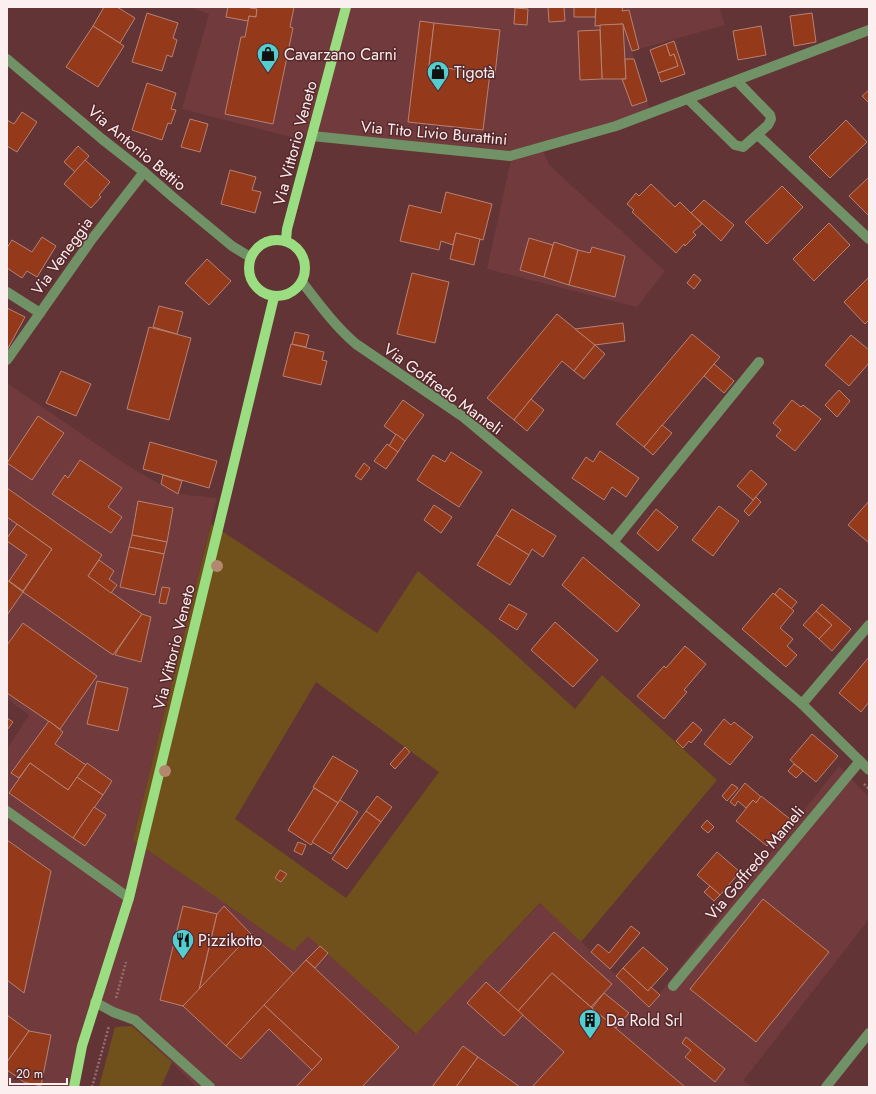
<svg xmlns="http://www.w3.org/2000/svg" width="876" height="1094" font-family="Jost,sans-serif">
  <rect width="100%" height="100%" fill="#633436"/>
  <g fill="#713a3d">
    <polygon points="189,7 719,7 725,25 632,51 650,110 606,126 540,144 549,165 665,271 637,307 487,269 513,151 305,134 303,140 182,109 209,14"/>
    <polygon points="7,383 133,469 178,494 217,498 133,840 294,950 308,935 415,1034 541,903 649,1007 839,766 869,797 869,919 743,1081 752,1087 196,1087 162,1052 133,1026 95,1006 74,1087 7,1087 7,749 29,715 7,699"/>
  </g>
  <g fill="#70511b" fill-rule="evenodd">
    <path d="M 211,524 L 377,633 L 418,571 L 495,636 L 575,709 L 602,675 L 717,780 L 581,942 L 540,903 L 416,1034 L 308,936 L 294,951 L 133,840 ZM 316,682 L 439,772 L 346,898 L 235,819 Z"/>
    <polygon points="132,1026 172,1062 161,1087 99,1087 115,1027"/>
  </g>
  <g fill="#95391b" stroke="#b68273">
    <polygon points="104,7 117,7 135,18 120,43 93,26"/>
    <polygon points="228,7 246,7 257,9 256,17 249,16 248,21 226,17"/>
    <polygon points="246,7 294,7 290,27 293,28 273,124 225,114 241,37 245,37 249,16 256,17 257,9"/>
    <polygon points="548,7 564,7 565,21 549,22"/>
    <polygon points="574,7 596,7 595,17 574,17"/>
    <polygon points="596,7 623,7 622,11 629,10 639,49 632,51 623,24 595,26"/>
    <polygon points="515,8 528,9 527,25 514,24"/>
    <polygon points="147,13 178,23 173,38 177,40 172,57 167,55 162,71 132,62"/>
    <polygon points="812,13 816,42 794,46 790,16"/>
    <polygon points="420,21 434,23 429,66 490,73 483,130 408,122"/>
    <polygon points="434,23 500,30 495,74 429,66"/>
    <polygon points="623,24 626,79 602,79 600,25"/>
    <polygon points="93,26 124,46 98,87 66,67"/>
    <polygon points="761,26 766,55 738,60 733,31"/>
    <polygon points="600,30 602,79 580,80 578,31"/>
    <polygon points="674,41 685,74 661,82 658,73 678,66 674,54 670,56 666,44"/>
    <polygon points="666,44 670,56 674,54 678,66 658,73 650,50"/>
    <polygon points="625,59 634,59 647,101 632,106 622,79 626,79"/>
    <polygon points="147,83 176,93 171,109 176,110 171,124 168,123 162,140 132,130"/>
    <polygon points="869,90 869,103 862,96"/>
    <polygon points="22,112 37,122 17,152 7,146 7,120 14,124"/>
    <polygon points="190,119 208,124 200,152 181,147"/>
    <polygon points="846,120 867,142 830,178 809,157"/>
    <polygon points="78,146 89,156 75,172 64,162"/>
    <polygon points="85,160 110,182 99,195 101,197 91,208 64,184"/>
    <polygon points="230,170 256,177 252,190 261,192 255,213 221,204"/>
    <polygon points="869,177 869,216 849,196"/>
    <polygon points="651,184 675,207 680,202 702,224 693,232 696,235 685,246 684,244 676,253 632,212 634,210 627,204 636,193 639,196"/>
    <polygon points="782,186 803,207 767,244 745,222"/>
    <polygon points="446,192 492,204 483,240 456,233 453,245 441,241 439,250 400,241 409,205 441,213"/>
    <polygon points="704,200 734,225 721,241 691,213"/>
    <polygon points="829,223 850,245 814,281 793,259"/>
    <polygon points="456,233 480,239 474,265 450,259"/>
    <polygon points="42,237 56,246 37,277 27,271 22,278 7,268 7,248 12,240 32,252"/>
    <polygon points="529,238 553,245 544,277 520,270"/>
    <polygon points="554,242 578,250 569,285 544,277"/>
    <polygon points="592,247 625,256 615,297 569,285 578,250 590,253"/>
    <polygon points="207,259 231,281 209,305 185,283"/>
    <polygon points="412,273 449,282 435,343 397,334"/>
    <polygon points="694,274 701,280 694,289 687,283"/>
    <polygon points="869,277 869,320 865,324 844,302"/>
    <polygon points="159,306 183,312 177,334 153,327"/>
    <polygon points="7,308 25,317 7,350"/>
    <polygon points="557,314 595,345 574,371 562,361 514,420 487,398"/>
    <polygon points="623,323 625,341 595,345 575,329"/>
    <polygon points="149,327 191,338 169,420 127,409"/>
    <polygon points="295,332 309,335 306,347 292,344"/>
    <polygon points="692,334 720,357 644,447 616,424"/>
    <polygon points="851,335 869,350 869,363 849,386 825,365"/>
    <polygon points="291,344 324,352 322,360 327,361 321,385 283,376"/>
    <polygon points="595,345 605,354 584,379 574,371"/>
    <polygon points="714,364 734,381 724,393 704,376"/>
    <polygon points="61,371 91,384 76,416 46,403"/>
    <polygon points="839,390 850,401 837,417 825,405"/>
    <polygon points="531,399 544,410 527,431 514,420"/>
    <polygon points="403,400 424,415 405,441 384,426"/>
    <polygon points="792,400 801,407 803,405 821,419 795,451 776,436 781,430 773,423"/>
    <polygon points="38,416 64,433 32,480 7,463"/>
    <polygon points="662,425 672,433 653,455 644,447"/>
    <polygon points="396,434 405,441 398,452 389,446"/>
    <polygon points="150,442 217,461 209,488 143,469"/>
    <polygon points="387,444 398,452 386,469 374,461"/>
    <polygon points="600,451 639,478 626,497 612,487 604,500 572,478 586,457 593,462"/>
    <polygon points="451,452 482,472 459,507 417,480 433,455 445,462"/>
    <polygon points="80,460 122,488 108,507 122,517 111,533 52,494 65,475 68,478"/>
    <polygon points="364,463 370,468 361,480 355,476"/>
    <polygon points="751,470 767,484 753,500 737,486"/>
    <polygon points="163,475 182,481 178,494 161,484"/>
    <polygon points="7,488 102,555 88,576 142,614 113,655 23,592 52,549 7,517"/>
    <polygon points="756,497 761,502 749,516 744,511"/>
    <polygon points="138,501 173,508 167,542 132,535"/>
    <polygon points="869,501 869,543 848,525"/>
    <polygon points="434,505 452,517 441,533 424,520"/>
    <polygon points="719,506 739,521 713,556 692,540"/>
    <polygon points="512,509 556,536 543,557 532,549 529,555 496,535"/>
    <polygon points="656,509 678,527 658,551 637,533"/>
    <polygon points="17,524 52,549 23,591 9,581 27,555 7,541 7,538"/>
    <polygon points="132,535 167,542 164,554 129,547"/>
    <polygon points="496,535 529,555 510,585 477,565"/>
    <polygon points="129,547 164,554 155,595 120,587"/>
    <polygon points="583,557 640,605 617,632 562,585"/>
    <polygon points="99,560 114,571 109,579 117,585 111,593 88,576"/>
    <polygon points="7,580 23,592 7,615"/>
    <polygon points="162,587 170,588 166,604 159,603"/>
    <polygon points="780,588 797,602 791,609 775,594"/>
    <polygon points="773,593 794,611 780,628 793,639 787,646 797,655 786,667 742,629"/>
    <polygon points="509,604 527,614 517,630 499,619"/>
    <polygon points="822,604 851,629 832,651 819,639 832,625 816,611"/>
    <polygon points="816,611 832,625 819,639 803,625"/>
    <polygon points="142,614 151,617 141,662 115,655 118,649"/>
    <polygon points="555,622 598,660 573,687 531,650"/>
    <polygon points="23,623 97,676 60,729 7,693 7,645"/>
    <polygon points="685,646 706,664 684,690 687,692 664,719 637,696 664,666 666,668"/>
    <polygon points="869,657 869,702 861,712 839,693"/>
    <polygon points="97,681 128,688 118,731 87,724"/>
    <polygon points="7,718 13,722 7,730"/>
    <polygon points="724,719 731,725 734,722 753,737 730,765 704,744"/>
    <polygon points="49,721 63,732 55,744 86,765 68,790 30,763 19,778 11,773"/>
    <polygon points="693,722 702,730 691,743 689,741 683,748 676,741"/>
    <polygon points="812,734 838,756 816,782 790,760"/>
    <polygon points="405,747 410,752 395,769 390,764"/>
    <polygon points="333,756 358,771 338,803 313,787"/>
    <polygon points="30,763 68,790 77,777 103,795 73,838 9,793"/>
    <polygon points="87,763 112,781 103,795 77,777"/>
    <polygon points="794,764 803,771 796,778 788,771"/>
    <polygon points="745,783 761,797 756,803 753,800 746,808 738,801 735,806 730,802"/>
    <polygon points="732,784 738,788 727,801 722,796"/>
    <polygon points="314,788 338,803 311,845 288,830"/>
    <polygon points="377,796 392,807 381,822 366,811"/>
    <polygon points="761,796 790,819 767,846 736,821 753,800 756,803"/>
    <polygon points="340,800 358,812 331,854 312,842"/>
    <polygon points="94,807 106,815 85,846 73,838"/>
    <polygon points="366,811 381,822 347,869 332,859"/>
    <polygon points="707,820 714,827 708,833 701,827"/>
    <polygon points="7,840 51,871 24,993 7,980"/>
    <polygon points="298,842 306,845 302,855 294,851"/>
    <polygon points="717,852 740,872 720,895 697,875"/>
    <polygon points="280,870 287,874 281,882 275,878"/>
    <polygon points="710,886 720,895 714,901 704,892"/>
    <polygon points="763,899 829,952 756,1042 690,989"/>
    <polygon points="183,906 217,914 199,990 183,1006 160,1000"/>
    <polygon points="224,906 251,934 199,990 217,914"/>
    <polygon points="631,926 640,933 610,969 591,952 598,944 609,953"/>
    <polygon points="554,932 612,984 591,1007 552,973 518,1011 498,993"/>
    <polygon points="251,934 294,974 226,1046 183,1006"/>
    <polygon points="320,946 328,953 315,968 306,960"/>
    <polygon points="643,947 668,969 648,991 623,968"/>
    <polygon points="306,960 399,1047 362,1087 296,1087 322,1059 264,1005"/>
    <polygon points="623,968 648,991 651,987 660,995 649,1007 616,976"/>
    <polygon points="552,973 592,1008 685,1087 532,1087 564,1052 518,1011"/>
    <polygon points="486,982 523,1015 504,1036 467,1003"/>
    <polygon points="604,993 629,1013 616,1028 592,1008"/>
    <polygon points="264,1005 322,1059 312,1070 269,1029 241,1059 226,1046"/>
    <polygon points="7,1015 29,1031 7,1062"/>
    <polygon points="29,1031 51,1035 41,1086 24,1082 7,1070 7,1062"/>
    <polygon points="686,1037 725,1069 715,1082 685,1057 691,1050 682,1043"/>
    <polygon points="463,1046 478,1057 456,1087 432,1087"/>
    <polygon points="478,1057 520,1087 456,1087"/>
  </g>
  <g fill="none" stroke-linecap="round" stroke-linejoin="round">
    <g stroke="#947071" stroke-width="2.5" stroke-dasharray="2 2" stroke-linecap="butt">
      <polyline points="864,784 869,789"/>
      <polyline points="116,998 126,962"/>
      <polyline points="92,1087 109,1026"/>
    </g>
    <g stroke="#719266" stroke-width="10">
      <polyline points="7,59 102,139 144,172 174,198 232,246 250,257"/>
      <polyline points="688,99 735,145 743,147 768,125 771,119 770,115 737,81"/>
      <polyline points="758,135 869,239"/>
      <polyline points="312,136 510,156 616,126 869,30"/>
      <path d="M 302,282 C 319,304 335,326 356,344 L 462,416 L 613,542 L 802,704 L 869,770"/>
      <polyline points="7,292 40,313"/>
      <polyline points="7,360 92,239 144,172"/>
      <polyline points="613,542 759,362"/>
      <polyline points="802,704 869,625"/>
      <polyline points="7,811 129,898"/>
      <polyline points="673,986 860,761"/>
      <polyline points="95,1002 113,1012 135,1020 210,1087"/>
      <polyline points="826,1087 869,1033"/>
    </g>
    <g stroke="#9bde82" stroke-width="10">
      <circle cx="277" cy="268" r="28"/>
      <polyline points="286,240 287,229 346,7"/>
      <polyline points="74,1087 82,1046 129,898 274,297"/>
    </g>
  </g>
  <g fill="#b2896e">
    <circle cx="217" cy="566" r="6"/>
    <circle cx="165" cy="771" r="6"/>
  </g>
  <defs>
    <g id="shop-pin" transform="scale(1.15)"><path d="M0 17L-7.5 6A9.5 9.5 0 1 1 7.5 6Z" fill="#52cdd0" stroke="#57292c"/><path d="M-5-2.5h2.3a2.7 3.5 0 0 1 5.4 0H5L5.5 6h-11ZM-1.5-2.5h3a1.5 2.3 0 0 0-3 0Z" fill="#111"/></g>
    <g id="restaurant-pin" transform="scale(1.15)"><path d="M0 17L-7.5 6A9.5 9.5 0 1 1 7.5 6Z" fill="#52cdd0" stroke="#57292c"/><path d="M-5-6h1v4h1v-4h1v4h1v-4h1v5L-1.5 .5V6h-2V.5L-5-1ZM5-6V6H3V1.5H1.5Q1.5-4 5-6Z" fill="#111"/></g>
    <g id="building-pin" transform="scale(1.15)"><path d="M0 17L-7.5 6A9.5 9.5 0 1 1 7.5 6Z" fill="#52cdd0" stroke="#57292c"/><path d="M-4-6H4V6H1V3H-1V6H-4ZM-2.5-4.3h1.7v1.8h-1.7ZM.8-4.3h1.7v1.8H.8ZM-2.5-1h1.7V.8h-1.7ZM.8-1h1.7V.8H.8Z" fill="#111"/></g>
  </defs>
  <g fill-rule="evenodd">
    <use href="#shop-pin" x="268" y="54"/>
    <use href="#shop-pin" x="438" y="72"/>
    <use href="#restaurant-pin" x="183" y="940"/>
    <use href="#building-pin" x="590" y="1020"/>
  </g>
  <g text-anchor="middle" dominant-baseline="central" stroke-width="3" stroke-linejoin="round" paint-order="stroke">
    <g font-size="16" fill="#fcefef" stroke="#57292c" text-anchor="start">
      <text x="284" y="54">Cavarzano Carni</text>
      <text x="454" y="72">Tigotà</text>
      <text x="198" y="940">Pizzikotto</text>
      <text x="606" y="1020">Da Rold Srl</text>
    </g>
    <g font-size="16" fill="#fcefef" stroke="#57292c">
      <text transform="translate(434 133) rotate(5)">Via Tito Livio Burattini</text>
      <text transform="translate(295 143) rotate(-75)">Via Vittorio Veneto</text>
      <text transform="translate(137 148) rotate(40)">Via Antonio Bettio</text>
      <text transform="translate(62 256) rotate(-54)">Via Veneggia</text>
      <text transform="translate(443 389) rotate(36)">Via Goffredo Mameli</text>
      <text transform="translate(174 647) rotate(-76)">Via Vittorio Veneto</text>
      <text transform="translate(755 863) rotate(-50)">Via Goffredo Mameli</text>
    </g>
  </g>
  <rect width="876" height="1094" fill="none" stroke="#fcefef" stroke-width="16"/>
  <path d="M10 1078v6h57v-6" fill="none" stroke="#fcefef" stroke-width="2"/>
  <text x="16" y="1078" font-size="12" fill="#fcefef" stroke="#57292c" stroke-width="3" paint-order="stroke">20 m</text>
</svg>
